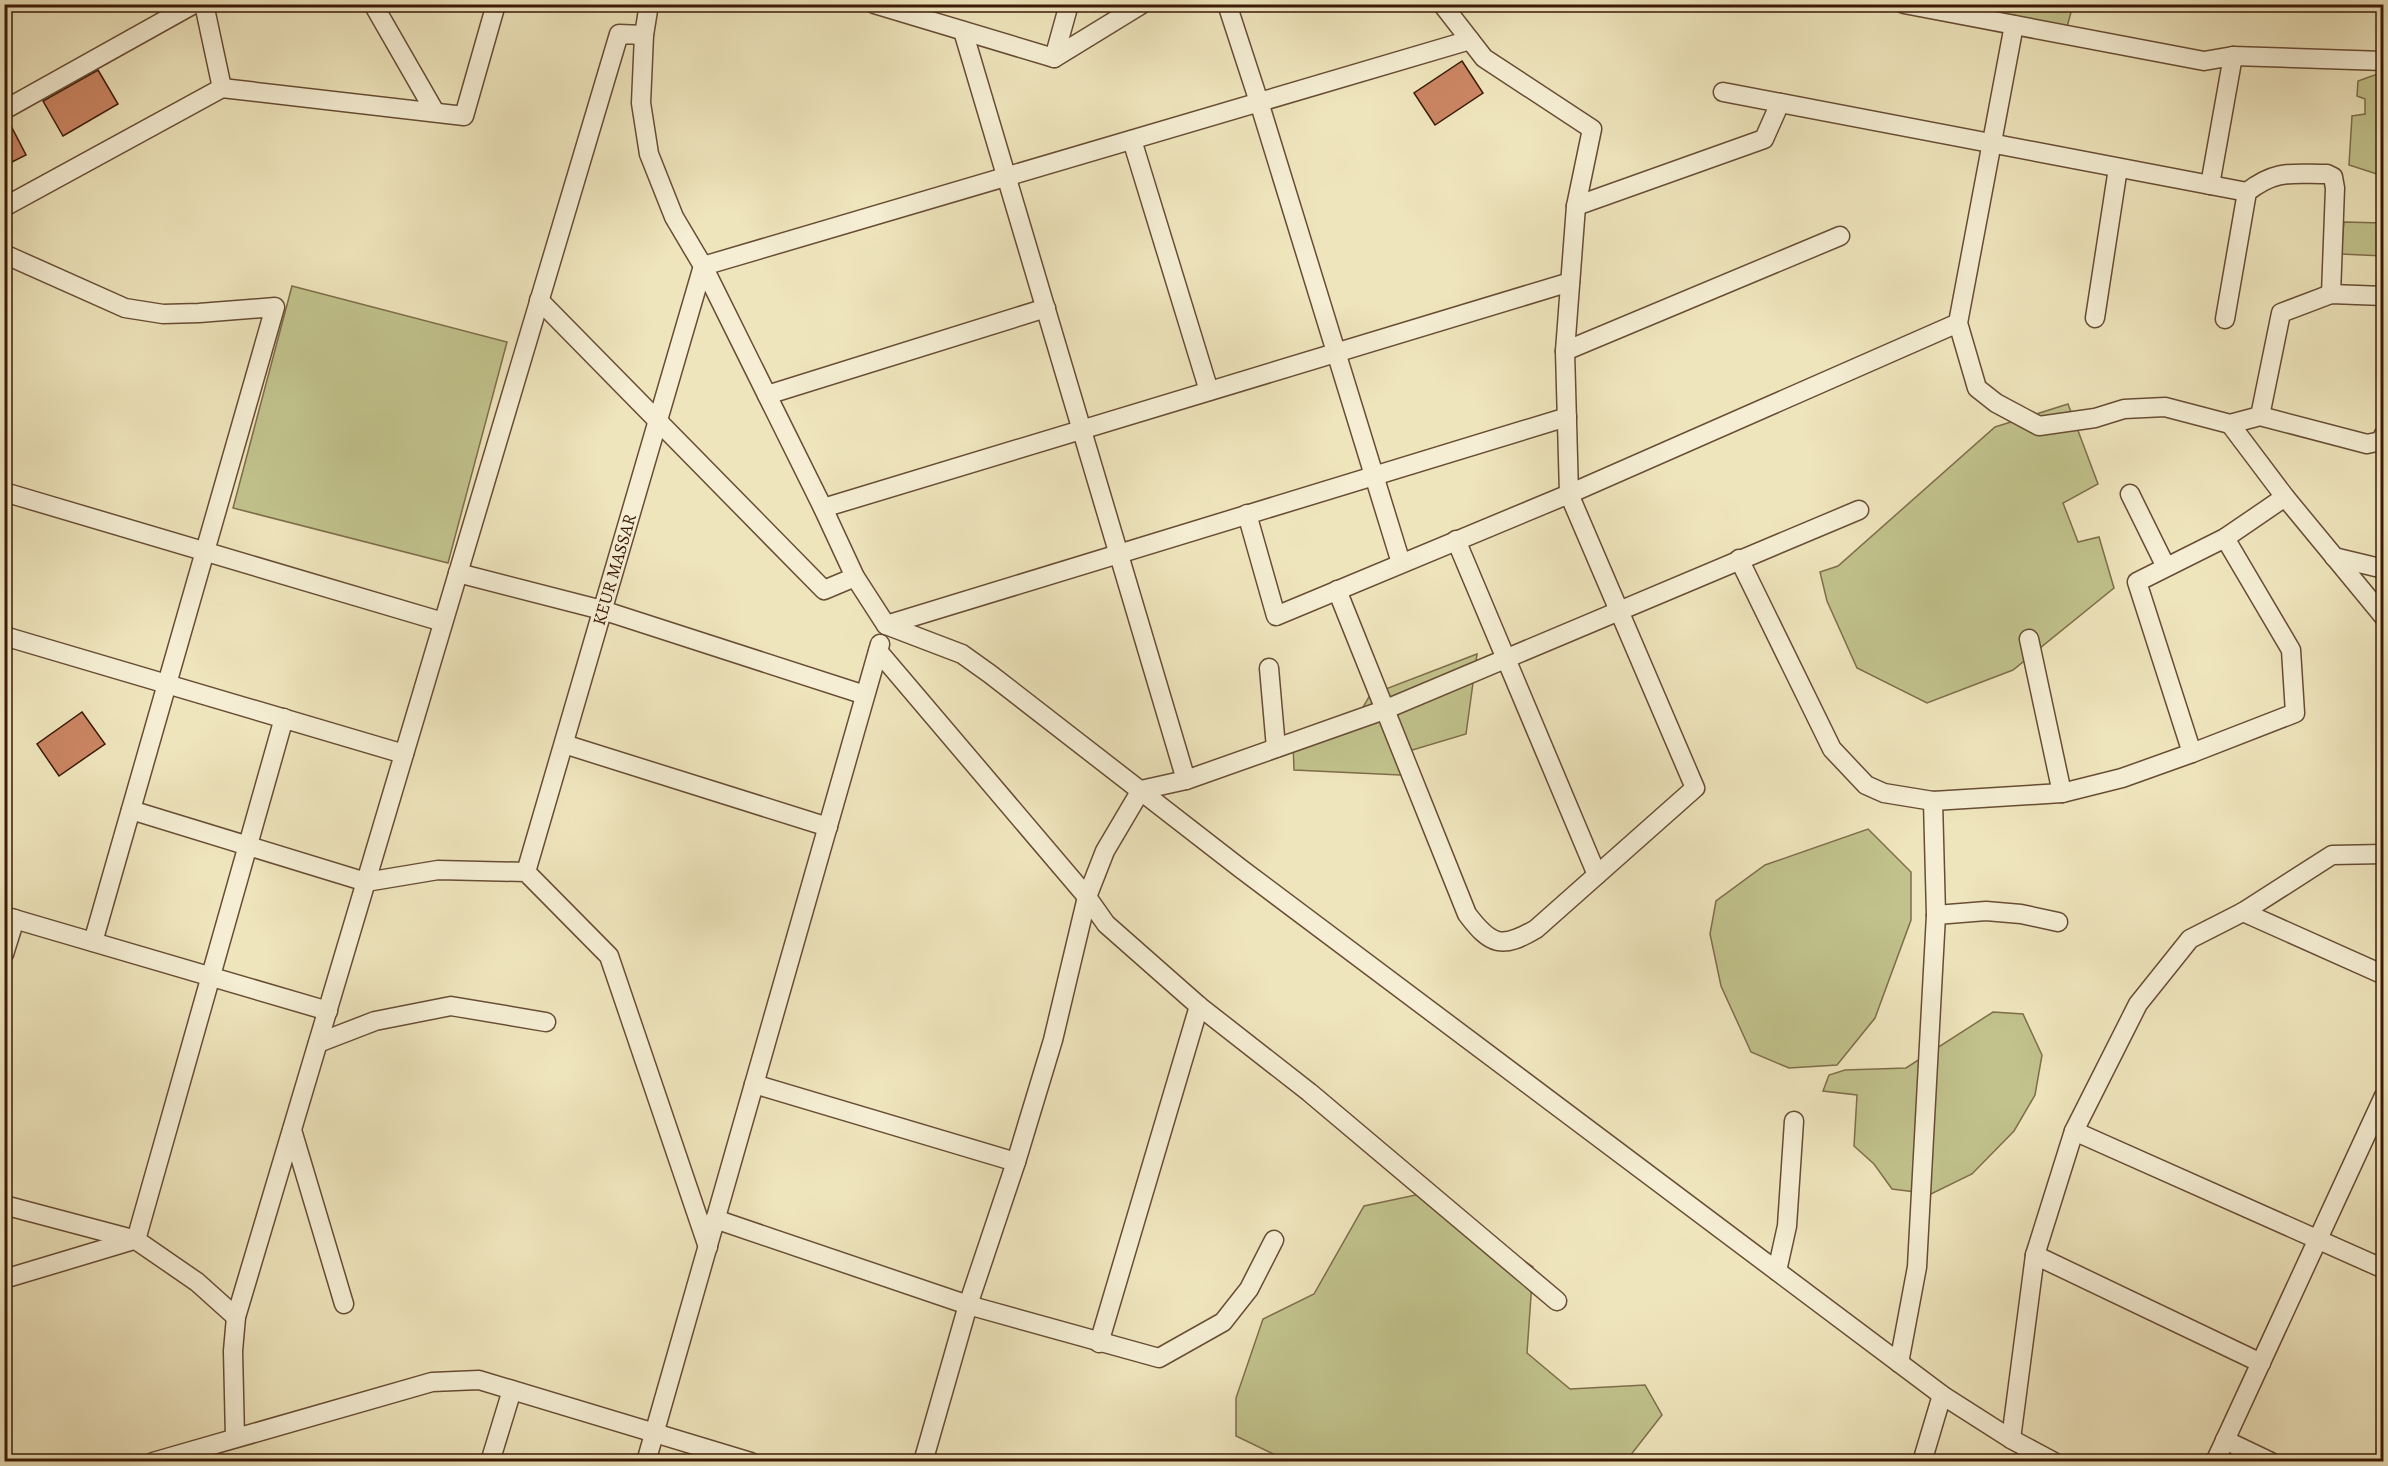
<svg xmlns="http://www.w3.org/2000/svg" width="2388" height="1466" font-family="Alegreya,serif">
  <rect width="100%" height="100%" fill="#efe5bd"/>
  <filter id="stains"><feTurbulence type="fractalNoise" baseFrequency=".00333" numOctaves="4"/><feColorMatrix values="0 0 0 0 .2 0 0 0 0 .09 0 0 0 0 .02 0 0 0 .5 -.17"/></filter>
  <radialGradient id="worn" r=".72"><stop offset=".6" stop-color="#630" stop-opacity="0"/><stop offset="1" stop-color="#630" stop-opacity=".3"/></radialGradient>
  <g fill="#c1c28c" stroke="#7e6e4a" stroke-width="1.5">
    <polygon points="1951,5 2073,5 2067,27"/>
    <polygon points="2383,72 2384,72 2383,176 2349,165 2352,116 2365,114 2365,99 2357,96 2358,81"/>
    <polygon points="2344,222 2383,223 2383,256 2341,254"/>
    <polygon points="292,286 507,342 448,563 233,508"/>
    <polygon points="2068,404 2098,484 2063,503 2078,542 2099,537 2114,588 2013,670 1927,703 1857,668 1827,601 1820,572 1838,566 1995,427"/>
    <polygon points="1477,654 1466,734 1399,754 1404,768 1400,775 1294,770 1293,743 1348,733 1370,695"/>
    <polygon points="1868,829 1911,872 1911,920 1875,1018 1837,1065 1789,1068 1751,1052 1721,986 1710,934 1716,901 1765,865"/>
    <polygon points="1993,1012 2023,1014 2042,1055 2035,1095 2014,1131 1972,1174 1931,1194 1892,1189 1874,1164 1854,1146 1857,1095 1823,1091 1829,1075 1845,1070 1906,1068"/>
    <polygon points="1425,1193 1533,1267 1527,1353 1570,1389 1645,1385 1662,1415 1626,1461 1290,1462 1236,1436 1236,1398 1263,1319 1314,1294 1364,1206"/>
  </g>
  <g fill="#cb8663" stroke="#3b1a07" stroke-width="1.5">
    <polygon points="1462,61 1483,93 1435,125 1414,93"/>
    <polygon points="98,70 118,104 63,136 43,101"/>
    <polygon points="8,120 26,155 4,166 4,121"/>
    <polygon points="82,712 105,744 59,776 37,744"/>
  </g>
  <g fill="none" stroke-linecap="round" stroke-linejoin="round">
    <g stroke="#684d34" stroke-width="21">
      <g id="street">
        <polyline points="204,4 222,88"/>
        <polyline points="373,4 435,112"/>
        <polyline points="649,4 644,35 641,103 649,154 674,217 703,266 823,508 855,577 886,625 962,654 990,674 1240,868 1942,1395 2011,1439 2054,1462"/>
        <polyline points="874,4 1054,58 1142,4"/>
        <polyline points="1227,4 1259,102 1401,563"/>
        <polyline points="1904,4 2204,61 2233,56 2384,61"/>
        <polyline points="2014,25 1958,323 1977,388 1996,403 2039,426 2095,418 2124,409 2165,407 2230,424 2260,416 2367,444 2381,441 2384,434"/>
        <polyline points="963,31 1186,780"/>
        <polyline points="1054,58 1069,4"/>
        <polyline points="1723,92 2247,192"/>
        <polyline points="4,110 194,4"/>
        <polyline points="1132,140 1209,391"/>
        <polyline points="2210,185 2233,56"/>
        <polyline points="1576,206 1764,139 1780,103"/>
        <polyline points="4,207 222,88 464,116 496,4"/>
        <polyline points="4,254 125,308 163,314 199,313 275,307 93,942"/>
        <polyline points="539,300 824,590 855,577"/>
        <polyline points="2095,318 2118,168"/>
        <path d="M 2225,319 L 2247,192 C 2276,169 2292,174 2327,174 L 2333,177 L 2335,188 L 2331,294"/>
        <polyline points="1565,351 1840,236"/>
        <polyline points="767,395 1046,308"/>
        <polyline points="2260,416 2281,313 2331,294 2384,296"/>
        <polyline points="2230,424 2285,497 2384,617"/>
        <polyline points="4,492 443,622"/>
        <polyline points="2130,494 2166,567"/>
        <polyline points="823,508 1570,282"/>
        <polyline points="1247,514 1276,616 1569,494 1958,323"/>
        <polyline points="1456,540 1597,875"/>
        <polyline points="2334,557 2384,569"/>
        <polyline points="1739,559 1832,749 1866,785 1884,793 1933,801 2062,793 2122,778 2192,753 2295,713 2291,650 2225,538"/>
        <polyline points="458,573 602,610 865,695"/>
        <path d="M 1337,590 L 1467,914 C 1491,946 1502,949 1536,929 L 1695,788 L 1569,494 L 1565,351 L 1576,206 L 1592,129 L 1484,58 L 1442,4"/>
        <polyline points="886,625 1567,417"/>
        <polyline points="4,636 404,754"/>
        <polyline points="2029,639 2062,793"/>
        <polyline points="878,651 1087,897 1106,924 1199,1006 1309,1092 1557,1301"/>
        <polyline points="1269,668 1276,748"/>
        <polyline points="564,744 828,827"/>
        <polyline points="2192,753 2137,582 2225,538 2285,497"/>
        <polyline points="131,810 366,882 438,870 526,872 609,956 708,1247"/>
        <path id="s1" d="M 526,872 L 703,266 L 1470,40"/>
        <polyline points="2243,912 2384,975"/>
        <polyline points="1936,915 1986,911 2021,914 2058,922"/>
        <polyline points="4,916 328,1011"/>
        <polyline points="4,954 15,919"/>
        <polyline points="318,1043 375,1021 451,1006 546,1022"/>
        <polyline points="754,1084 1016,1162"/>
        <polyline points="292,1130 344,1304"/>
        <polyline points="2074,1131 2384,1269"/>
        <polyline points="4,1205 136,1240 197,1282 236,1317"/>
        <polyline points="715,1219 968,1305 1159,1358 1223,1322 1249,1289 1274,1240"/>
        <polyline points="136,1240 284,718"/>
        <polyline points="2035,1255 2261,1363"/>
        <polyline points="1777,1271 1787,1226 1794,1121"/>
        <polyline points="4,1279 134,1240"/>
        <polyline points="1099,1343 1199,1006"/>
        <polyline points="1899,1363 1917,1267 1936,915 1933,801"/>
        <polyline points="235,1438 233,1351 236,1317 619,34 644,35"/>
        <polyline points="2011,1439 2035,1255 2074,1131 2138,1004 2190,939 2243,912 2332,855 2384,854"/>
        <polyline points="2225,1440 2271,1462"/>
        <polyline points="153,1462 432,1382 479,1380 751,1462"/>
        <polyline points="490,1462 512,1390"/>
        <polyline points="646,1462 880,644"/>
        <polyline points="923,1462 968,1305 1016,1162 1053,1040 1087,897 1105,851 1141,790 1186,780 1384,710 1859,510"/>
        <polyline points="1922,1462 1942,1395"/>
        <polyline points="2215,1462 2384,1096"/>
      </g>
    </g>
    <use href="#street" stroke="#f5eed4" stroke-width="18"/>
  </g>
  <g text-anchor="middle" dominant-baseline="central" stroke-width="5" stroke-linejoin="round" paint-order="stroke">
    <g font-size="18" fill="#3b1a07" stroke="#f5eed4">
      <text stroke="none"><textPath href="#s1" startOffset="315">KEUR MASSAR</textPath></text>
    </g>
  </g>
  <rect width="2388" height="1466" fill="none" stroke="#efe5bd" stroke-width="24"/>
  <rect x="6" y="6" width="2376" height="1454" fill="none" stroke="#3b1a07" stroke-width="3"/>
  <rect x="12" y="12" width="2364" height="1442" fill="none" stroke="#3b1a07" stroke-width="1.5"/>
  <rect width="100%" height="100%" filter="url(#stains)"/>
  <rect width="100%" height="100%" fill="url(#worn)"/>
</svg>
